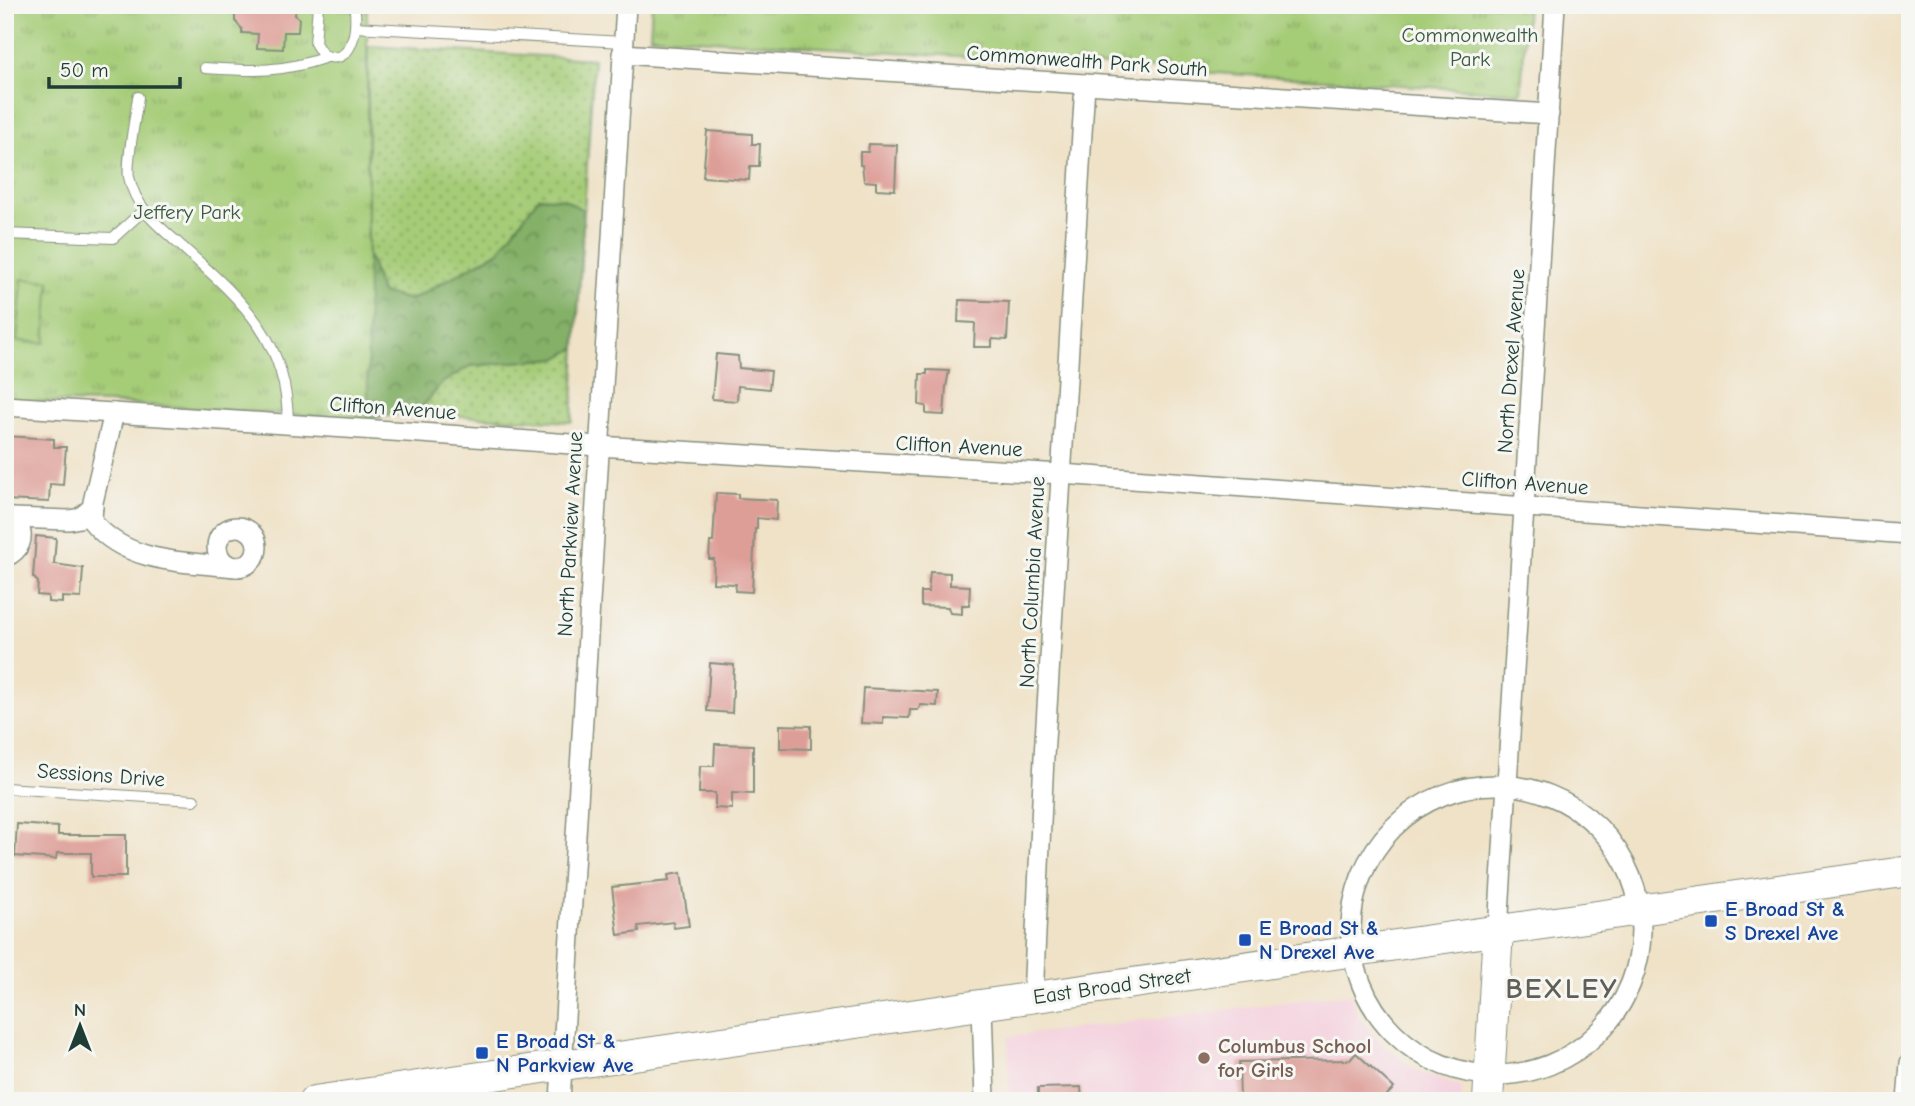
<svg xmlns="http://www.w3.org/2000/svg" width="1915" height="1106" font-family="'Comic Neue',sans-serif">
  <defs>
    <pattern id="grass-dots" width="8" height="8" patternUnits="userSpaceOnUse" patternTransform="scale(1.75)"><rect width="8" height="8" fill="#a5cc77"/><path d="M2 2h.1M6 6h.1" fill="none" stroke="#86a762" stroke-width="1.8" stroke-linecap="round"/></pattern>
    <pattern id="forest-crowns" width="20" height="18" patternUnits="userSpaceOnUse" patternTransform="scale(1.75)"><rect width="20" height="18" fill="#84b068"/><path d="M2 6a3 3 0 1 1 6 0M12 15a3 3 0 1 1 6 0" fill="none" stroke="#6b9056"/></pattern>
    <pattern id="park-tufts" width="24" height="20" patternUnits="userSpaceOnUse" patternTransform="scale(1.75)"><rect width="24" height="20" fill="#a5cc77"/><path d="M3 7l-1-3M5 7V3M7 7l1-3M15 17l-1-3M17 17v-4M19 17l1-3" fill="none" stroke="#86a762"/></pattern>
  </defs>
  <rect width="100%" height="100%" fill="#f6f6f2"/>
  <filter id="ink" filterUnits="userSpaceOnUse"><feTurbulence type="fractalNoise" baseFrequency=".0143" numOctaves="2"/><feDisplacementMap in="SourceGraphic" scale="14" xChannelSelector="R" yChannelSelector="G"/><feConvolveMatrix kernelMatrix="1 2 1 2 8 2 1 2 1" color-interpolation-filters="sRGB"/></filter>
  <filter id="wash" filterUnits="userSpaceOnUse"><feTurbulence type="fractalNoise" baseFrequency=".00686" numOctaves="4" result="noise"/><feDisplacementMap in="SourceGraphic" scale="28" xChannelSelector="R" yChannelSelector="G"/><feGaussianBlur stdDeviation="1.57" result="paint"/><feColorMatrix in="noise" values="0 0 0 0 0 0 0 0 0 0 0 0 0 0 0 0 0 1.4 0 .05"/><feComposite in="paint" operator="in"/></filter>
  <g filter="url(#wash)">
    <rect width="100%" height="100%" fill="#efe2c7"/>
    <polygon fill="#f4cfdd" points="1350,994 1359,1018 1383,1045 1417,1071 1462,1087 1462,1101 1009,1101 1008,1037"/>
    <g fill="url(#grass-dots)" stroke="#628456" stroke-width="2">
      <polygon points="368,46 594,59 584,211 564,199 539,197 498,252 411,300 381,293 368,254"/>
      <polygon points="576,348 572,422 406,413 422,407 442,383 470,366 558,358"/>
    </g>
    <polygon fill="url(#forest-crowns)" stroke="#52764e" stroke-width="2" points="368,68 368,254 381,293 411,300 498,252 539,197 564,199 584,211 576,348 558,358 470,366 442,383 422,407 406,413 368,419 110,403"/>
    <g fill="url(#park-tufts)" stroke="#628456" stroke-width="2">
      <polygon points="5,5 367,5 368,419 110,403 5,401"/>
      <polygon points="652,5 1527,5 1521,93 650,36"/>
    </g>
    <polygon fill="#a5cc77" stroke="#628456" stroke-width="2" points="22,279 50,281 45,343 17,341"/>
    <g id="blocks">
      <g fill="#de9e98">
        <polygon points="242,5 296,5 295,15 299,18 298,32 284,32 283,49 257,48 258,34 242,33 242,29 235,21 235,13"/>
        <polygon points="707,131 752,134 752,144 760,144 759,166 750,166 749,180 703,177"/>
        <polygon points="869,144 897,145 895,190 876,189 876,182 864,181 862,165 860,165 860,152 868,152"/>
        <polygon points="959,300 1009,302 1007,340 992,339 992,347 974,347 975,323 958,322"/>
        <polygon points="716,354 738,356 739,368 771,371 769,389 738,386 737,401 712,399"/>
        <polygon points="927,370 949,371 946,387 944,415 926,414 926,406 919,405 920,374 927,374"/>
        <polygon points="5,436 54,439 54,447 66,447 63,485 50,484 49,502 5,500"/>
        <polygon points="716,493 738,494 738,498 777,500 776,520 757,518 757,529 755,529 752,592 735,591 736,584 713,583 714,559 709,559 710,542 713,542"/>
        <polygon points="36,536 56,538 54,564 83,568 81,598 62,597 62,603 48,602 48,596 37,595 38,582 33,577"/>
        <polygon points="930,572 950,573 950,585 970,586 969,605 962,605 962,614 950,613 948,607 921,606 921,592 928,592"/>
        <polygon points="710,663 734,665 732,713 707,711"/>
        <polygon points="863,688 938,692 937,706 921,705 918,710 910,710 909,718 883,717 883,724 861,723"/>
        <polygon points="780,725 811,726 811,749 780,748"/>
        <polygon points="715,744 753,745 753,794 732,793 732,809 715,808 715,793 699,793 700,766 714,766"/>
        <polygon points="17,824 58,827 58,835 126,835 126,877 91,877 91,853 57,853 56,859 15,856"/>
        <polygon points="681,873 689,926 674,928 673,922 638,926 639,932 618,935 612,887 669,881 668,875"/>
        <polygon points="1356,1053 1394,1088 1387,1095 1387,1101 1240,1101 1239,1062 1350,1060"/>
        <polygon points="1081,1087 1082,1101 1038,1101 1038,1088"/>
      </g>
    </g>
  </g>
  <g filter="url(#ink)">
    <use href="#blocks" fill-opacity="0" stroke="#87907e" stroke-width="2"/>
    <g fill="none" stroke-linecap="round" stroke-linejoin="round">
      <g stroke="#87907e" stroke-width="12">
        <g id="lane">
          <path d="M 318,5 L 315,43 L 322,54 C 352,70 359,27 354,5"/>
          <polyline points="355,27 623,42"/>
          <path d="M 205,68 C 254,71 280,73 327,57"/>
          <path d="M 138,97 C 136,115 126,162 129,177 C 135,207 157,225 179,244 C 239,298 288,337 288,424"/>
          <polyline points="5,234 113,238 144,210"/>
          <polyline points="5,788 194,800"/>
        </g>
      </g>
      <g stroke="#87907e" stroke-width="22">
        <g id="street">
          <polyline points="622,54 1549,114"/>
          <polyline points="5,406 407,432 598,446 1061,474 1910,534"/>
          <path d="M 114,413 L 93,502 L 92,521 C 126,564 186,562 237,567"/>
          <path d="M 5,515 L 18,524 C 25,538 20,551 5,557"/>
          <polyline points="13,518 69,520 80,518 93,507"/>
          <circle cx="237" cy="547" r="20"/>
          <circle cx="1496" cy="930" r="145"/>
          <polyline points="1498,930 1555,5"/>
          <polyline points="1033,998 1044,757 1085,84"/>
          <polyline points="982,1006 985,1101"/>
          <polyline points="560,1101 626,5"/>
          <polyline points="1907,1101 1910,1063"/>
        </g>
      </g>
      <g stroke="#87907e" stroke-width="32">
        <g id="primary">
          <polyline points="314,1101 1910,871"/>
          <polyline points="1488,1101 1498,930"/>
        </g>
      </g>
      <use href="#lane" stroke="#fff" stroke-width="10"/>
      <use href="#street" stroke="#fff" stroke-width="19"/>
      <use href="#primary" stroke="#fff" stroke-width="30"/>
    </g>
  </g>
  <g fill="#1a4fb4" stroke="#f6f6f2" stroke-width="2.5">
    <rect x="1704" y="914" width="14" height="14" rx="3.5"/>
    <rect x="1238" y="933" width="14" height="14" rx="3.5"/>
    <rect x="475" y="1046" width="14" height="14" rx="3.5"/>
  </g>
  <circle fill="#8d6e63" stroke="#f6f6f2" stroke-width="2.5" cx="1204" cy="1058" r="7"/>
  <g text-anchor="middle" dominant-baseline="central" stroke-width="6" stroke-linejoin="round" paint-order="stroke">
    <g font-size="21" fill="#3a5a41" stroke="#f6f6f2">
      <text x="1470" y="35">Commonwealth<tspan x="1470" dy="24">Park</tspan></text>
      <text x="187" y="212">Jeffery Park</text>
    </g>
    <g font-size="21" fill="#1f3d34" stroke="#f6f6f2">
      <text transform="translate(1087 61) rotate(4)">Commonwealth Park South</text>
      <text transform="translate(1511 361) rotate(-86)">North Drexel Avenue</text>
      <text transform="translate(393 408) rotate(4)">Clifton Avenue</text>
      <text transform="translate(959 446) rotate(3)">Clifton Avenue</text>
      <text transform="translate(1525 483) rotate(4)">Clifton Avenue</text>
      <text transform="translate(570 534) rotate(-87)">North Parkview Avenue</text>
      <text transform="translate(1032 582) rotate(-87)">North Columbia Avenue</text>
      <text transform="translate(101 775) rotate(4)">Sessions Drive</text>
      <text transform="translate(1112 986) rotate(-8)">East Broad Street</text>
    </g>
    <g font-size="21" font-weight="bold" fill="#164399" stroke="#f6f6f2" text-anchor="start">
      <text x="1725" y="909">E Broad St &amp;<tspan x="1725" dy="24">S Drexel Ave</tspan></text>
      <text x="1259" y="928">E Broad St &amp;<tspan x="1259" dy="24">N Drexel Ave</tspan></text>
      <text x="496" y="1041">E Broad St &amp;<tspan x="496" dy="24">N Parkview Ave</tspan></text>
    </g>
    <g font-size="21" font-weight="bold" fill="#785e54" stroke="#f6f6f2" text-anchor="start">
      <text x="1218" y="1046">Columbus School<tspan x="1218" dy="24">for Girls</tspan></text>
    </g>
    <g font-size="28" font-weight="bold" letter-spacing="2" fill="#625f57" stroke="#f6f6f2">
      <text x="1562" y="989">BEXLEY</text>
    </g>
  </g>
  <rect width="1915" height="1106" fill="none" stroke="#f6f6f2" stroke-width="28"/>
  <g transform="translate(80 1026)" stroke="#f6f6f2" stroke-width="5" paint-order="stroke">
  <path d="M0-5L12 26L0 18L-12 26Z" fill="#1f3d34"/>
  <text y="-10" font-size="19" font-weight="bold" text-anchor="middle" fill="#1f3d34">N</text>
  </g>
  <path d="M49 77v10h131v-10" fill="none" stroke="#1f3d34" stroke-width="3.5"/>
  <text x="60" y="77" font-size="21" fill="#1f3d34" stroke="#f6f6f2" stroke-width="5" paint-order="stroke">50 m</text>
</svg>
